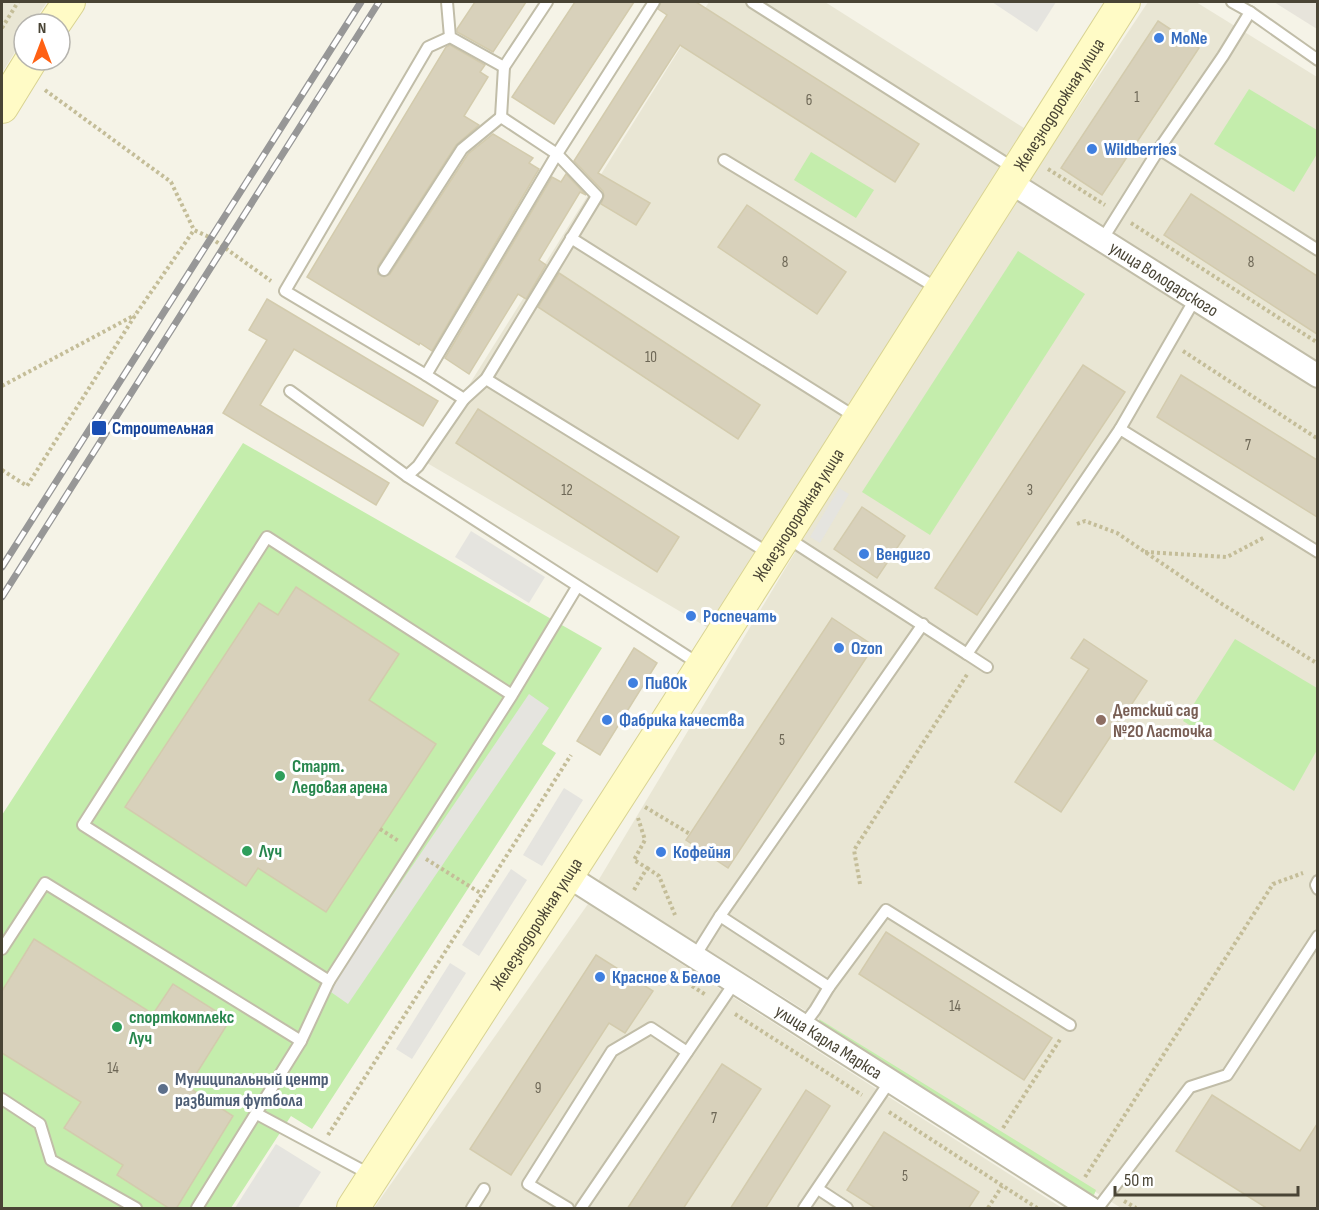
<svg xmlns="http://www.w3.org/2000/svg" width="1319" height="1210" font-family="'Sofia Sans Condensed',sans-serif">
  <rect width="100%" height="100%" fill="#f5f3e7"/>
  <g fill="#e9e6d4">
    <polygon points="2,2 47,2 32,24 24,24 24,37 2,73"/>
    <polygon points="709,2 825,2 1024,128 710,629 422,460"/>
    <polygon points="1148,2 1196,2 1317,77 1317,364 1028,182"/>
    <polygon points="1011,192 1317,385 1317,1208 1121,1208 598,881"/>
    <polygon points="588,904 1062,1208 374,1208"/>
  </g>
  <polygon fill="#e7e4db" points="1274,2 1317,2 1317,29"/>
  <g fill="#c4edac">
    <polygon points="1249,89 1317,130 1317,154 1294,192 1214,144"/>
    <polygon points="811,152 874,190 856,218 794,180"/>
    <polygon points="1018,251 1085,294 930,535 862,492"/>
    <polygon points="243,443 602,648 542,744 556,753 312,1129 291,1116 231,1208 2,1208 2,815"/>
    <polygon points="1235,639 1317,688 1317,750 1294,791 1183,721"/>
    <polygon points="819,1019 1096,1190 1094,1195 1086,1194 821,1027"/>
  </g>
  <g fill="#e5e4df">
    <polygon points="992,2 1056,2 1037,32"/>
    <polygon points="839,488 849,494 820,543 810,537"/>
    <polygon points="471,531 545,577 529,603 455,557"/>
    <polygon points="529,694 549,708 348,1004 328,990"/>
    <polygon points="564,788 583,800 542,866 523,855"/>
    <polygon points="511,869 527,880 479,956 462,945"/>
    <polygon points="450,963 466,973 412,1059 396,1049"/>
    <polygon points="276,1144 321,1172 298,1208 235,1208"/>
  </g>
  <g fill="#d8d1bb" stroke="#d3cbad" stroke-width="1.5">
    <polygon points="475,2 526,2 493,52 457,32 457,29"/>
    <polygon points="575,2 634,2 554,124 512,97"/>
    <polygon points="661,2 696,2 919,144 895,182 680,45 598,173 650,203 636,225 601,204 604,196 603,191 574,161 667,15 658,9"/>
    <polygon points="1158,21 1199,48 1102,195 1061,168"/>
    <polygon points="450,45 485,65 480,72 488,77 464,116 479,125 456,145 378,266 378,274 384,277 390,274 468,154 493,134 533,158 529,163 539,169 432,351 420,343 419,345 307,277 446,47"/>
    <polygon points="566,174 586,195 580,192 539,260 546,265 526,299 518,294 469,374 445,358 552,177 561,182"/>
    <polygon points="1191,194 1317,276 1317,334 1164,235"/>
    <polygon points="747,205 846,272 817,314 718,247"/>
    <polygon points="559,273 760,405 738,439 538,307"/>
    <polygon points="267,299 438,401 423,426 294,349 260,405 389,483 376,505 223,413 267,340 249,330"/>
    <polygon points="1083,365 1125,392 977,615 935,588"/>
    <polygon points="1181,375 1317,460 1317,517 1157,417"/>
    <polygon points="478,409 679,537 657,572 456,443"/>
    <polygon points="862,507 905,536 877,578 834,549"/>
    <polygon points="296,587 399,654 369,700 436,744 326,912 258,868 246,886 125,807 259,603 278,615"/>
    <polygon points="832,618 874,646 728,868 686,840"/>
    <polygon points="1084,639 1147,681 1061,812 1015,782 1089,669 1071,658"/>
    <polygon points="634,648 657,663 600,755 577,741"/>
    <polygon points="886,932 1052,1038 1024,1080 859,974"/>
    <polygon points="34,939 153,1014 173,984 230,1020 188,1087 233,1116 176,1209 170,1209 117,1175 123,1165 64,1128 81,1102 2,1053 2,991"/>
    <polygon points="596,955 653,991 625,1033 609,1023 511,1175 470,1149"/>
    <polygon points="722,1064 761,1089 683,1209 627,1209"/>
    <polygon points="806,1090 830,1106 765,1209 730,1209"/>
    <polygon points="1212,1095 1300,1151 1317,1124 1317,1209 1268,1209 1176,1151"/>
    <polygon points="884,1132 979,1192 968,1209 877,1209 847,1190"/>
  </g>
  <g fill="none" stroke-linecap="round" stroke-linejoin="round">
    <g stroke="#c1bda8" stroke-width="14">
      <g id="lane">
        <polyline points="447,2 450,37 504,67 547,2"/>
        <polyline points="752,2 1015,169"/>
        <polyline points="1250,12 1318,60"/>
        <polyline points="1159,149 1223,56 1250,12 1232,2"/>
        <polyline points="724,160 940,290"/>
        <polyline points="571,238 857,418"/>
        <polyline points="1102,240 1159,149 1318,250"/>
        <polyline points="384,270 462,149 501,117"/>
        <polyline points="426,375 557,154 654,2"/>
        <polyline points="486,379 770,554"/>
        <polyline points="290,391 407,476 418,466 464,399 426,375 285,291 428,47 450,37"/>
        <polyline points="464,399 486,379 597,196 557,154 501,117 504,67"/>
        <polyline points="1120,429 1195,299"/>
        <polyline points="407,476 699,664"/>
        <polyline points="786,537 967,654"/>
        <polyline points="987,667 967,654 1120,429 1318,552"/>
        <polyline points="512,695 267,537 83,825 329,981 512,695 577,587"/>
        <polyline points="1318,881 1316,885 1318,889"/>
        <polyline points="720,916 829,987"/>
        <polyline points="2,949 45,883 301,1041 197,1208"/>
        <polyline points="695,956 720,916 923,624"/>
        <polyline points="803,1026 815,1010 829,987 886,910 1070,1025"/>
        <polyline points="301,1041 329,981"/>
        <polyline points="2,1099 40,1124 51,1160 136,1208"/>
        <polyline points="257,1114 371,1175"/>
        <polyline points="818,1189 847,1208"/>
        <polyline points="472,1208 484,1189"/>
        <polyline points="568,1208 528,1184 612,1051 651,1028 687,1052"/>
        <polyline points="581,1208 735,982"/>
        <polyline points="804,1208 890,1081"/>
        <polyline points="1098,1208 1190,1087 1227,1075 1318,936"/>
      </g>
    </g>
    <g stroke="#c1bda8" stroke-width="26">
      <g id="street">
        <path id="s1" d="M 1010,182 L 1318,376"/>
        <path id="s2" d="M 568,876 L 1090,1208"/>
      </g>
    </g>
    <g stroke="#d9d392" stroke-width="34">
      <g id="secondary">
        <polyline points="54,24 69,2"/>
        <polyline points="2,107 31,60"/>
        <path id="s3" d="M 353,1208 L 664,726 L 1124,2"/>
      </g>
    </g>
    <g stroke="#c4bd98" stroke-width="4" stroke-dasharray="3 3" stroke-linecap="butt">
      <polyline points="2,28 18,2"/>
      <polyline points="45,90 171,182 194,230 211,238 271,281"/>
      <polyline points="1048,169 1105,205"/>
      <polyline points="1131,223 1318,343"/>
      <polyline points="1183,351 1318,439"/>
      <polyline points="2,386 135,315"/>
      <polyline points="2,470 27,486 136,314 194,230"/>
      <polyline points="1077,524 1085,521 1117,533 1222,604 1318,664"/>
      <polyline points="1145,552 1227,557 1265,537"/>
      <polyline points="645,807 690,834"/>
      <polyline points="380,829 400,842"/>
      <polyline points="426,859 482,894"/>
      <polyline points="647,868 659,876 675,915"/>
      <polyline points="860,884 854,850 968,673"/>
      <polyline points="634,890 647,868 634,860 645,840 638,818"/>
      <polyline points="692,986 706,995"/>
      <polyline points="735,1014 862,1095"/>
      <polyline points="889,1112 1037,1208"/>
      <polyline points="1003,1128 1061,1038"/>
      <polyline points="328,1135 571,755"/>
      <polyline points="1085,1177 1273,884 1303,873"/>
      <polyline points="1124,1201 1136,1208"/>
      <polyline points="988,1208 1002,1186"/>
    </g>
    <use href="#lane" stroke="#fff" stroke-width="10"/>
    <use href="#street" stroke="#fff" stroke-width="22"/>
    <use href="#secondary" stroke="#fffbc6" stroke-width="32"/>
    <g stroke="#979797" stroke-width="7">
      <g id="rail">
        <polyline points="2,567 361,2"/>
        <polyline points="2,597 379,2"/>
      </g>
    </g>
    <use href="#rail" stroke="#fff" stroke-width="4.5" stroke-dasharray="14" stroke-linecap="butt"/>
  </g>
  <g fill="#3f7fe0" stroke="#fff" stroke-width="2">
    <circle cx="1159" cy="38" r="6"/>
    <circle cx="1092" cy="149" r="6"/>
    <circle cx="864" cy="554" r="6"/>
    <circle cx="691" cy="616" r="6"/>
    <circle cx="839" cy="648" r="6"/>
    <circle cx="633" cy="683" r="6"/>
    <circle cx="607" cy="720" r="6"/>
    <circle cx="661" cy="852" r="6"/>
    <circle cx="600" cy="977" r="6"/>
  </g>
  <rect fill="#1a4fb4" stroke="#fff" stroke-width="2" x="91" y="420" width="16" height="16" rx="3"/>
  <circle fill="#8d6e63" stroke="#fff" stroke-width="2" cx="1101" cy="720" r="6"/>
  <g fill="#2e9e5b" stroke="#fff" stroke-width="2">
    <circle cx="280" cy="776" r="6"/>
    <circle cx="247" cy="851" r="6"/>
    <circle cx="117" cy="1027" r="6"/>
  </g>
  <circle fill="#5c6f8a" stroke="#fff" stroke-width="2" cx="163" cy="1089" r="6"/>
  <g text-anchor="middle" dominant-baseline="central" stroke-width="6" stroke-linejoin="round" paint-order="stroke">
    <g font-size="15" fill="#6d6756">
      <text x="1137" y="97">1</text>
      <text x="809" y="100">6</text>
      <text x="785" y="262">8</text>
      <text x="1251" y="262">8</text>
      <text x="651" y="357">10</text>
      <text x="1248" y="445">7</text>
      <text x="567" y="490">12</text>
      <text x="1030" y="490">3</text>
      <text x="782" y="740">5</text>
      <text x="955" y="1006">14</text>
      <text x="113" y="1068">14</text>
      <text x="538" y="1088">9</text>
      <text x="714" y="1118">7</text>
      <text x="905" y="1176">5</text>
    </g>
    <g font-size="18" font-weight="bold" fill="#366cbe" stroke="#fff" text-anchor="start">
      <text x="1171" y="38">MoNe</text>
      <text x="1104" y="149">Wildberries</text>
      <text x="876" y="554">Вендиго</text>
      <text x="703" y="616">Роспечать</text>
      <text x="851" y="648">Ozon</text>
      <text x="645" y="683">ПивОк</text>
      <text x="619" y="720">Фабрика качества</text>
      <text x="673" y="852">Кофейня</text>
      <text x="612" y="977">Красное &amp; Белое</text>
    </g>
    <g font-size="18" fill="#494435" stroke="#fff">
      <text stroke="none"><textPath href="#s3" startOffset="1310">Железнодорожная улица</textPath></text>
      <text stroke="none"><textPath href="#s1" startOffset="182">улица Володарского</textPath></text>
      <text stroke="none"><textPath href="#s3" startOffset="824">Железнодорожная улица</textPath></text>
      <text stroke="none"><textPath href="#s3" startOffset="338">Железнодорожная улица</textPath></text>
      <text stroke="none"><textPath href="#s2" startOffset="309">улица Карла Маркса</textPath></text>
    </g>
    <g font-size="18" font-weight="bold" fill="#164399" stroke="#fff" text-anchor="start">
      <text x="112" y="428">Строительная</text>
    </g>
    <g font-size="18" font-weight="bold" fill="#785e54" stroke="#fff" text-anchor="start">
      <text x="1113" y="710">Детский сад<tspan x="1113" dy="21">№20 Ласточка</tspan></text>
    </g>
    <g font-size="18" font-weight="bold" fill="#27864d" stroke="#fff" text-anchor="start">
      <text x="292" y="766">Старт.<tspan x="292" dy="21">Ледовая арена</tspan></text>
      <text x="259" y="851">Луч</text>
      <text x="129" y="1017">спорткомплекс<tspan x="129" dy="21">Луч</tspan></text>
    </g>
    <g font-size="18" font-weight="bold" fill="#4e5e75" stroke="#fff" text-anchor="start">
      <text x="175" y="1079">Муниципальный центр<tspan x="175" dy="21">развития футбола</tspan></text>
    </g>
  </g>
  <rect width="1319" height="1210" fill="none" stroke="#494435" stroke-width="6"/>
  <g transform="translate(42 42)"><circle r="28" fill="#ffffff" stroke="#b6b4ae" stroke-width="1.5"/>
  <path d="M0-4.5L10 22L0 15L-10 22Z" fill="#ff6113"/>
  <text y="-9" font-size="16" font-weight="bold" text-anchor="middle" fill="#494435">N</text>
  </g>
  <path d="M1115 1186v9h183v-9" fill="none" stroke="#494435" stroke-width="3"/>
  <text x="1124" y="1186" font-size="18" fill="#494435" stroke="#ffffff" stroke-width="4.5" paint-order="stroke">50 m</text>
</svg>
